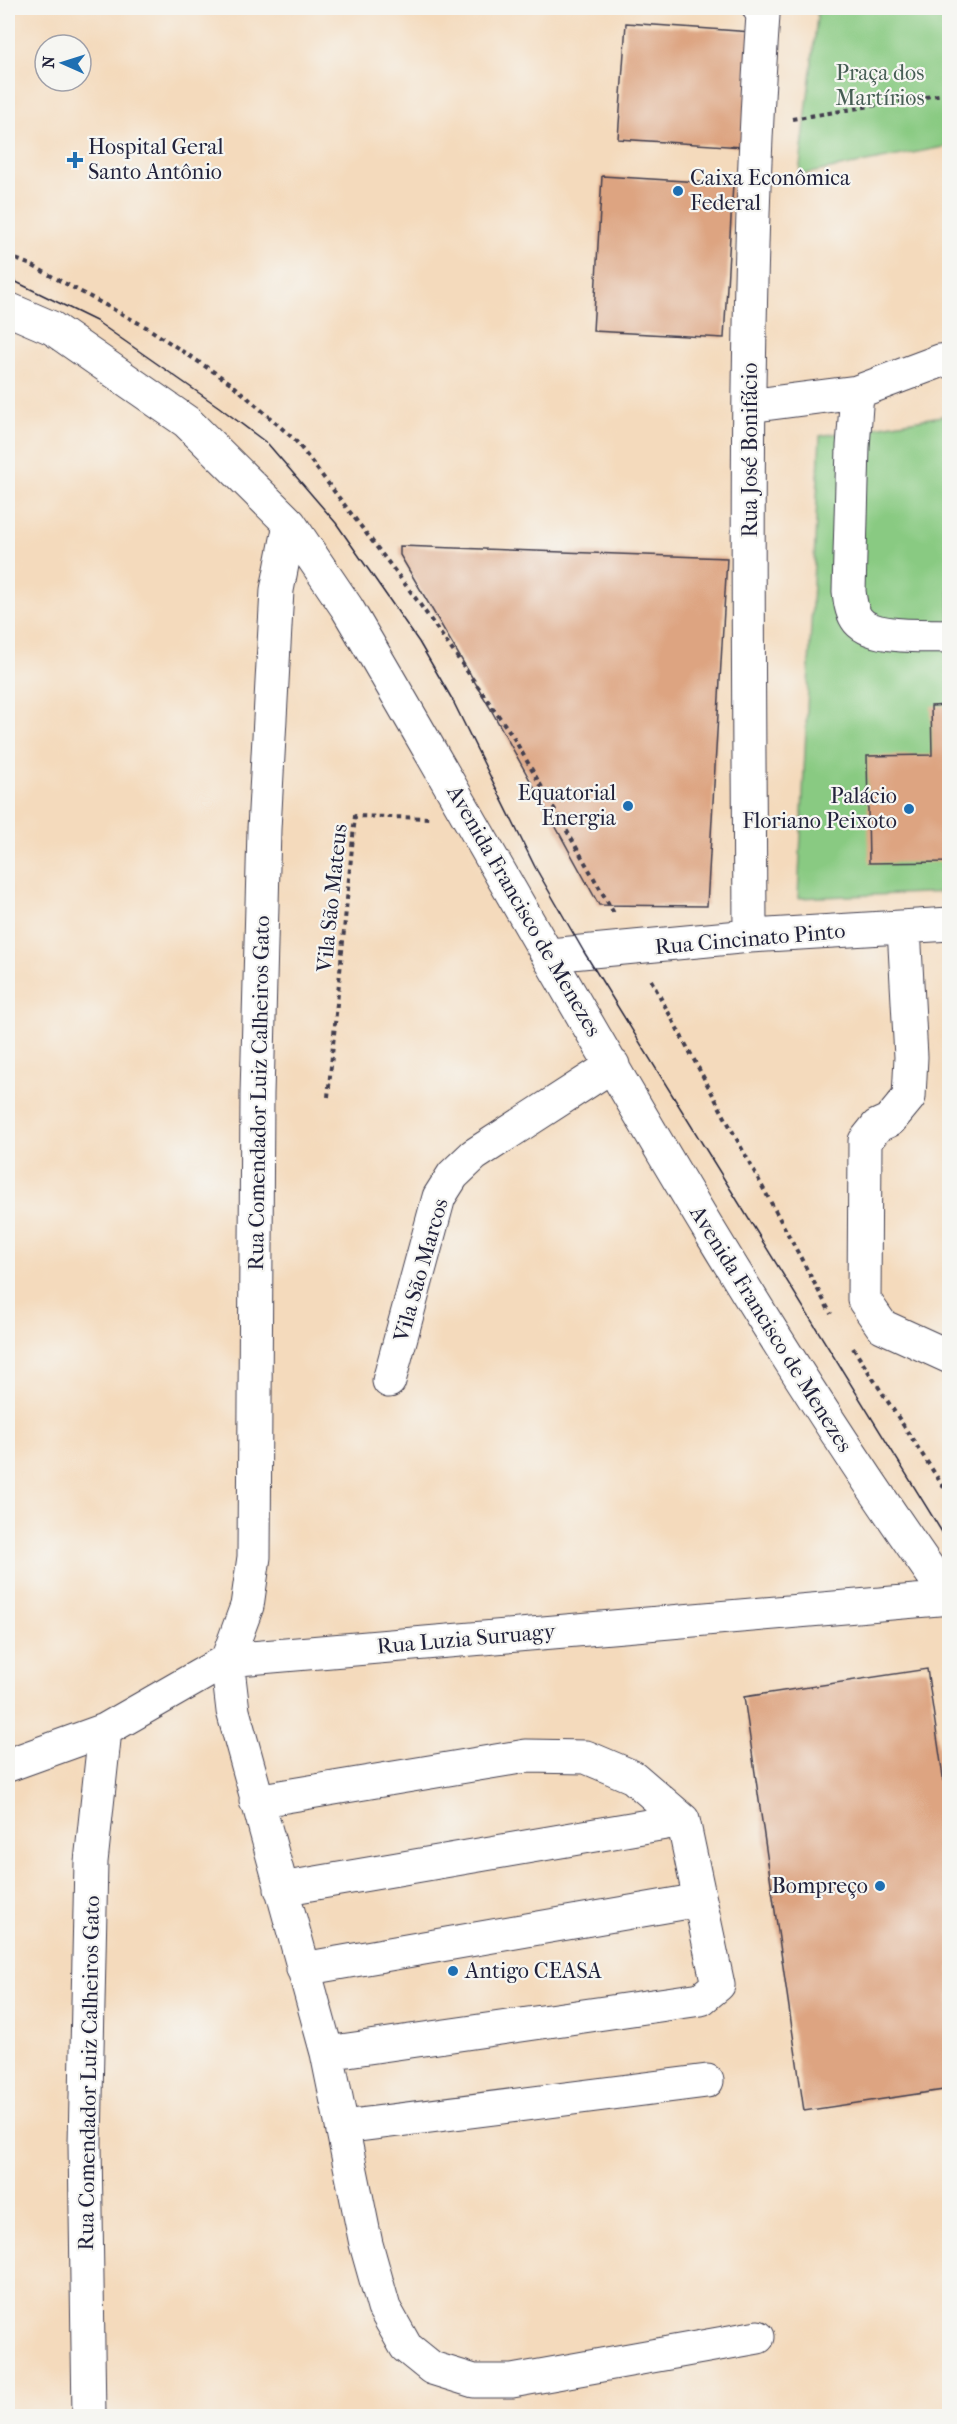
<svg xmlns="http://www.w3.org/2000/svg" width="957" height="2424" font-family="'IM FELL French Canon',serif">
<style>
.green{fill:#89ca82;stroke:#56765e;stroke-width:1.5}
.building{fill:#dda481}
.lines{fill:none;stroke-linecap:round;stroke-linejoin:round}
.minor-casing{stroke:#423e4e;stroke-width:35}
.path{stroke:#423e4e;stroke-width:4;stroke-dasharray:4.5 4.5;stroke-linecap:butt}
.minor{stroke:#fff;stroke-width:33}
.tram{stroke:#22223b;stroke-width:1.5}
.poi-dot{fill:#1f6fb2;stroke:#f6f6f2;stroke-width:2}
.labels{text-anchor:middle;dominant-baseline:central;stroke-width:4.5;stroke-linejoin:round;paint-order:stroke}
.park-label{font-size:22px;fill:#465d54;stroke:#f6f6f2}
.poi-label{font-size:22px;fill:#22223b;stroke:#f6f6f2;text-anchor:start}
.street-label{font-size:22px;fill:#22223b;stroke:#f6f6f2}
</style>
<rect width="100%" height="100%" fill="#f6f6f2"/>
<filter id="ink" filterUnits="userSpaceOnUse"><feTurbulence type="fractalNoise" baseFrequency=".0167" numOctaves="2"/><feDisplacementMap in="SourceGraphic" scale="12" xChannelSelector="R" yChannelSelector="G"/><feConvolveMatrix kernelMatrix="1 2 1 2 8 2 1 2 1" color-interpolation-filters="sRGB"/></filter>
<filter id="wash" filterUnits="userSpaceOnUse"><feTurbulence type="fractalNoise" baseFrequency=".008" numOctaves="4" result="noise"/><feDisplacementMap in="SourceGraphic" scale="24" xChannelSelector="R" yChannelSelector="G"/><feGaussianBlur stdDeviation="1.35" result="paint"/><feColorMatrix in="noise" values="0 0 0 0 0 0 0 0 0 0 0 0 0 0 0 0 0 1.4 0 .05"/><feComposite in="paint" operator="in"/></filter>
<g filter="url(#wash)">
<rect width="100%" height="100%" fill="#f4dabc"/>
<path class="green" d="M818,8H949V146L799,175Z
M949,415V892L798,898L820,436Z"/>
<g id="blocks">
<path class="building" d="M626,23L752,32L743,147L618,139Z
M602,176L733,184L724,338L593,331Z
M400,546L727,558L707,906L599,905L489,706L400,555Z
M950,705V862L869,863L867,756L932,755L931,706Z
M927,1669L950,1824V2089L804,2111L744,1697Z"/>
</g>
</g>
<g filter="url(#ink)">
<use href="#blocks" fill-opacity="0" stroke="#423e4e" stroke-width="1.5"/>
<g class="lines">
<defs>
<path id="minor" d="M8,309L52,328L187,422L290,524L347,608C543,941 725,1284 950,1599
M857,392L853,447L849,591C850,600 851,610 856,618C869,640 926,635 950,636
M749,406L857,392L940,361L950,360
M290,524L277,590L264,829L257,1094L254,1557L247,1606L227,1660L233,1711L327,2053L366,2244L384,2308L406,2347L432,2368L474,2381H512L758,2337
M904,928L911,1057L909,1097L890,1120L877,1126L865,1141L864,1300L882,1326L950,1357
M750,936C749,629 742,321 763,15L759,8
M550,955L750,936L950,924
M389,1381L439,1197L453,1175L474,1155L613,1065
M8,1765L105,1730L227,1660L950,1598
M256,1801L526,1756L586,1757L633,1777L683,1820L718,1985L701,1999L327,2053
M281,1889L683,1820
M303,1969L700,1900
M343,2127L707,2081
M89,2416L85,2144L91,1862L105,1730"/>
</defs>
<use href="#minor" class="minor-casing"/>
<path class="path" d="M792,119L950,93
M8,256L31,265L146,327L232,384L295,440L414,596L512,735L615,915
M651,980L831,1314
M328,1097L355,816L429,818
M853,1348L950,1497"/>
<use href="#minor" class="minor"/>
<path class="tram" d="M8,278L96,321L219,407L268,444L336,523L419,642L452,699L535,867L584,952L950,1545"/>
</g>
</g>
<g class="poi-dot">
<path d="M72 151h6v6h6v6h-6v6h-6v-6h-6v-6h6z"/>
<circle cx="678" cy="191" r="6"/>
<circle cx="628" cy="806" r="6"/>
<circle cx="909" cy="809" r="6"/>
<circle cx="880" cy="1886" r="6"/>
<circle cx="453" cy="1971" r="6"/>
</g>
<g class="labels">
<g class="park-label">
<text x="880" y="73">Praça dos<tspan x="880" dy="25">Martírios</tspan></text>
</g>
<g class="poi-label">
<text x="88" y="147">Hospital Geral<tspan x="88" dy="25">Santo Antônio</tspan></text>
<text x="690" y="178">Caixa Econômica<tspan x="690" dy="25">Federal</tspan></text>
<text x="616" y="793" text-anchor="end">Equatorial<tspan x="616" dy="25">Energia</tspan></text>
<text x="897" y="796" text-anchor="end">Palácio<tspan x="897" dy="25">Floriano Peixoto</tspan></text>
<text x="868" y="1886" text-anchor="end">Bompreço</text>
<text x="465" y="1971">Antigo CEASA</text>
</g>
<g class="street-label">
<text transform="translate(750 450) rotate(-90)">Rua José Bonifácio</text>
<text transform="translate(332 898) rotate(-84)">Vila São Mateus</text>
<text transform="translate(524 911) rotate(60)">Avenida Francisco de Menezes</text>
<text transform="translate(750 939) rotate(-5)">Rua Cincinato Pinto</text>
<text transform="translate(259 1093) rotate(-89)">Rua Comendador Luiz Calheiros Gato</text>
<text transform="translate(421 1270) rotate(-74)">Vila São Marcos</text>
<text transform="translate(771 1329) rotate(58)">Avenida Francisco de Menezes</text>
<text transform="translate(466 1639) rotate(-5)">Rua Luzia Suruagy</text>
<text transform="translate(89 2073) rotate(-89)">Rua Comendador Luiz Calheiros Gato</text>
</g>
</g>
<rect width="957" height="2424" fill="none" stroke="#f6f6f2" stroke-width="30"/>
<g transform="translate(63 63) rotate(273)"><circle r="28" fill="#f6f6f2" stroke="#a1a1a9" stroke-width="1.5"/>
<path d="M0-4.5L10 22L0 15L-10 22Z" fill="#1f6fb2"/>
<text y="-9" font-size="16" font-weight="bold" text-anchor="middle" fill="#22223b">N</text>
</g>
</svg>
